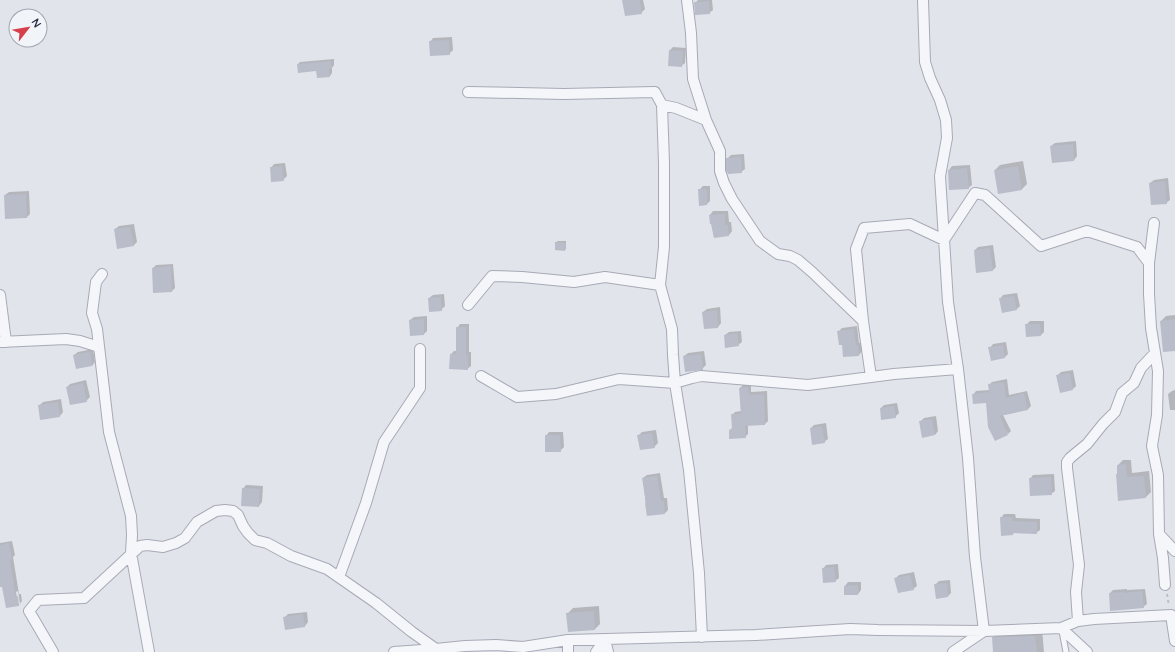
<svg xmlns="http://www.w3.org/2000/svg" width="1175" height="652" font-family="Quicksand,sans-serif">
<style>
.shadow{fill:#0003;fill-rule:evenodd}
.building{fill:#b8bdc9}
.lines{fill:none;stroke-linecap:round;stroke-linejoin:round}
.service-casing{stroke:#a7aab6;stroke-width:7}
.minor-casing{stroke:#a7aab6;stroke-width:12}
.path{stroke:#bcbfc6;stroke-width:2;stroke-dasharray:3 3;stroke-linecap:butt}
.service{stroke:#f5f6f9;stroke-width:5}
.minor{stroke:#f5f6f9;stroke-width:10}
</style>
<rect width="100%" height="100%" fill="#e2e4eb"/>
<path class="shadow" d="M623,0H643L645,9L641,13Z
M698,0H712L713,10L709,13L695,3Z
M452,37L453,50L449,54L430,42L433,38Z
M673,47L686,48L685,63L681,66L670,50Z
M334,59V65L332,68V73L330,76L317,69L298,64L300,62Z
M1076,141L1077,156L1074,160L1051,146L1055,143Z
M744,154L745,169L741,172L728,158L731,155Z
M1023,161L1027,184L1021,190L995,170L1000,165Z
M285,163L287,176L283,180L271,168L274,164Z
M970,165L972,185L968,188L949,170L952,166Z
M1168,178L1170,200L1166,203L1150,183L1154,180Z
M703,186H710V201L707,204L700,189Z
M29,191L30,214L27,217L5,195L9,192Z
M713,211H728L729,222H731L732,231L729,235L714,237L712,223H710V215Z
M134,224L137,242L133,246L115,229L119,226Z
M558,241H566V249L564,250L556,249V242Z
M993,245L996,267L993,270L975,250L978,247Z
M173,264L175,288L172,291L154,292L153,268L156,265Z
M1017,293L1020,306L1017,309L1000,299L1003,295Z
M444,294L445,306L441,310L429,298L433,295Z
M720,307L721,323L718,327L705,328L703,312L707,309Z
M1175,315V350L1161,321L1166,316Z
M427,316V331L424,334L410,320L414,317Z
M1030,321H1044V332L1041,335L1026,325Z
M460,324H469V352H471V366L467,369L451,354L454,351H457V328Z
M857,326L859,343L861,342L862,351L859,355L842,343L839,331L842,328Z
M741,331L742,342L738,345L725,335L729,332Z
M1006,342L1008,354L1005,357L990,348L993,344Z
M93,349L95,362L92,366L74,355L78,352Z
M704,351L706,365L702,369L684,356L688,353Z
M1073,370L1076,386L1073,389L1057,376L1061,372Z
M1007,379L1009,395L1027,391L1031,406L1028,409L1003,415L1011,431L1008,434L987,402L973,395L976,391L990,390L989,385L992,382Z
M86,380L90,397L86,401L67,387L70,384Z
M751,384V392L767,391L768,421L765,424L748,425V434L745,437L730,430L733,427L732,415L735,412L741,411L740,388L743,385Z
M1175,390V410H1170L1168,394L1172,391Z
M61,399L63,412L60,416L39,406L43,402Z
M897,403L899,413L895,417L881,408L884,405Z
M936,416L938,431L935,435L920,422L924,418Z
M826,423L828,439L824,442L811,428L814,425Z
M656,430L658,443L654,447L639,435L642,432Z
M549,432H563L564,447L560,451L546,436Z
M1123,460H1131L1132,473L1149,471L1151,492L1146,497L1119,499L1118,465Z
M660,473L664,498H667L668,510L665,513L647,515L643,478L647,475Z
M1054,474L1055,491L1051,494L1030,479L1033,475Z
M246,485L263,486L262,502L259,506L243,489Z
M1004,514H1015L1016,518L1040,519V530L1036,533L1015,532L1013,534L1002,535L1001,518Z
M12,541L15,555L13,557L19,594H21L22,601L19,605L3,586H0V543ZM18,591L20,604H18L16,592Z
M838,564L839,578L835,581L823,569L826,565Z
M914,572L917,586L913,589L895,579L899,575Z
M950,580L951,593L948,596L937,598L935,585L939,581Z
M848,582H861V590L858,594L845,586Z
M1127,589V590L1145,589L1147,604L1143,607L1110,593L1113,590Z
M599,606L600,624L595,629L568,613L573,608Z
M307,612L308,622L305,626L284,618L288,614Z
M1042,629L1044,652H994L993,638L1000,630Z"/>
<path class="building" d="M622,0H640L642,14L625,16Z
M709,1L710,14L695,15L694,2Z
M449,40L450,55L430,56L429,41Z
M669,50L683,51L682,67L668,66Z
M331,61L332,69H329L330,77L317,78L316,71L298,73L297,64Z
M1073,144L1074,161L1052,163L1050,146Z
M741,157L742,173L728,174L726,170V158Z
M282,166L284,181L271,182L270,167Z
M1018,166L1022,190L998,194L994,170Z
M967,168L969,189L949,190L948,170Z
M1165,181L1167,204L1151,205L1149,183Z
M698,189H707V205L699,206Z
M26,194L27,218L5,219L4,195Z
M725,214V225H728L729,236L714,238L711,224H710L709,215Z
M130,227L134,246L117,249L114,229Z
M555,242L566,243L565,251L555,250Z
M990,248L993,271L976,273L974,250Z
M171,266L172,292L153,293L152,268Z
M1014,296L1017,310L1002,313L999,298Z
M441,297L442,311L429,312L428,298Z
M717,310L718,328L704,329L702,312Z
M424,319V335L410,336L409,320Z
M1175,319V351L1163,352L1160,321Z
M1025,324H1040L1041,336L1026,337Z
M456,327H466V355H468V370L449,369L450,354H456Z
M854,329L856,346L858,345L859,356L843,357L842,345H839L837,331Z
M737,333L739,346L725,348L724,335Z
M1003,345L1005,358L991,361L988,347Z
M90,352L92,366L76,369L73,355Z
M701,354L703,370L685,372L683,356Z
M1070,373L1073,390L1060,393L1056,375Z
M1004,382L1006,398L1024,393L1028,410L1000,416L1008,435L995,441L988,427L986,403L973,404L972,394L989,392L988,384Z
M83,383L87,402L70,405L66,387Z
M748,387L749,395L764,394L765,425L745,426L746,438L729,439V430L732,429L731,414H741L739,388Z
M58,402L60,417L40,420L38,405Z
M894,406L896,418L881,420L880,408Z
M932,419L935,435L922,438L919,421Z
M822,426L825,443L812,445L810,428Z
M652,433L655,448L640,450L637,435Z
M545,435H560L561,452H545Z
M1126,464L1127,477L1144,476L1146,498L1118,501L1116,474H1117V465Z
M657,476L661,501H664L665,514L647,516L645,503H646L642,478Z
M1051,477L1052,495L1030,496L1029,478Z
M242,488L260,489L259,507L241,506Z
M1000,517H1012V521L1037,522V534L1013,533V535L1001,536Z
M9,543L12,559L10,560L16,597L18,596L19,606L6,608L2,587H0V545Z
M834,567L836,582L823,583L822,568Z
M910,575L914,590L898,593L894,578Z
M947,583L948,597L936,599L934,584Z
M858,585V595H844V586Z
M1142,591L1144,608L1110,611L1109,593L1124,592V593Z
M594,611L595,630L568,632L566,613Z
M303,614L305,627L285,630L283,617Z
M1035,636L1037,652H993L992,637Z"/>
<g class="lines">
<defs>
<path id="service" d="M1062,631L1066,652"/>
<path id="minor" d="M687,0L691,33L693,79L706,120
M468,92L564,94L655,92L662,105L676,108L706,120L720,151V171L724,183L732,199L760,241L778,254L790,256L798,260L812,272L863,321L871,377L894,374L958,369
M662,105L664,163V247L660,285L672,329L673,355L675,383L689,470L699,573L702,637
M1154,223L1149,263V294L1151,328L1158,371L1157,415L1152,446L1158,475L1159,534L1175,551
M102,274L96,282L92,313L97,329L109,432L131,516L132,535L131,553L149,652
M0,295L6,342
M468,305L492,276L522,277L574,282L605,277L660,285
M863,321L856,249L864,228L910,224L944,240L975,193L985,195L1041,246L1087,231L1137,247L1149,263
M0,342L66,339L80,341L99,347
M481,376L517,397L556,394L619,379L675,383L692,378L701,376L808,385L871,377
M1159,534L1163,558L1165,585
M339,577L366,503L384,442L420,388V349
M1078,621L1076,592L1079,565L1067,468V462L1070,458L1087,444L1103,424L1115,412L1122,393L1134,383L1141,368L1155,353
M1061,628L1087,652
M568,640V652
M53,652L29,611L38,600L84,598L140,546L147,545L163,547L176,543L185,538L197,522L216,511L225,510L233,511L238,515L243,526L248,533L255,540L267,543L291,556L327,569L376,603L412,632L436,649L465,646L496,645L523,647L568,640L756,635L850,629L878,630L984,631L975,557L968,458L958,369L948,302L940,176L947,138L946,120L940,100L930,78L925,62L923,0
M394,652L436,649
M596,652L605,640L608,652
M953,652L984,631L1061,628L1078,621L1094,619L1171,615L1175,641"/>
</defs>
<use href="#service" class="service-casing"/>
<use href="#minor" class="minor-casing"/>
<path class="path" d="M1167,594L1169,606"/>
<use href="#service" class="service"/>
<use href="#minor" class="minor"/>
</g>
<g transform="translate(28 28) rotate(59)"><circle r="19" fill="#f1f4f8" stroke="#a1a6b0"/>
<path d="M0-3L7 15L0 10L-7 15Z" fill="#d6404a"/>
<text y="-6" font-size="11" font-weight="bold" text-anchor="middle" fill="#293044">N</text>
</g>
</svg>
